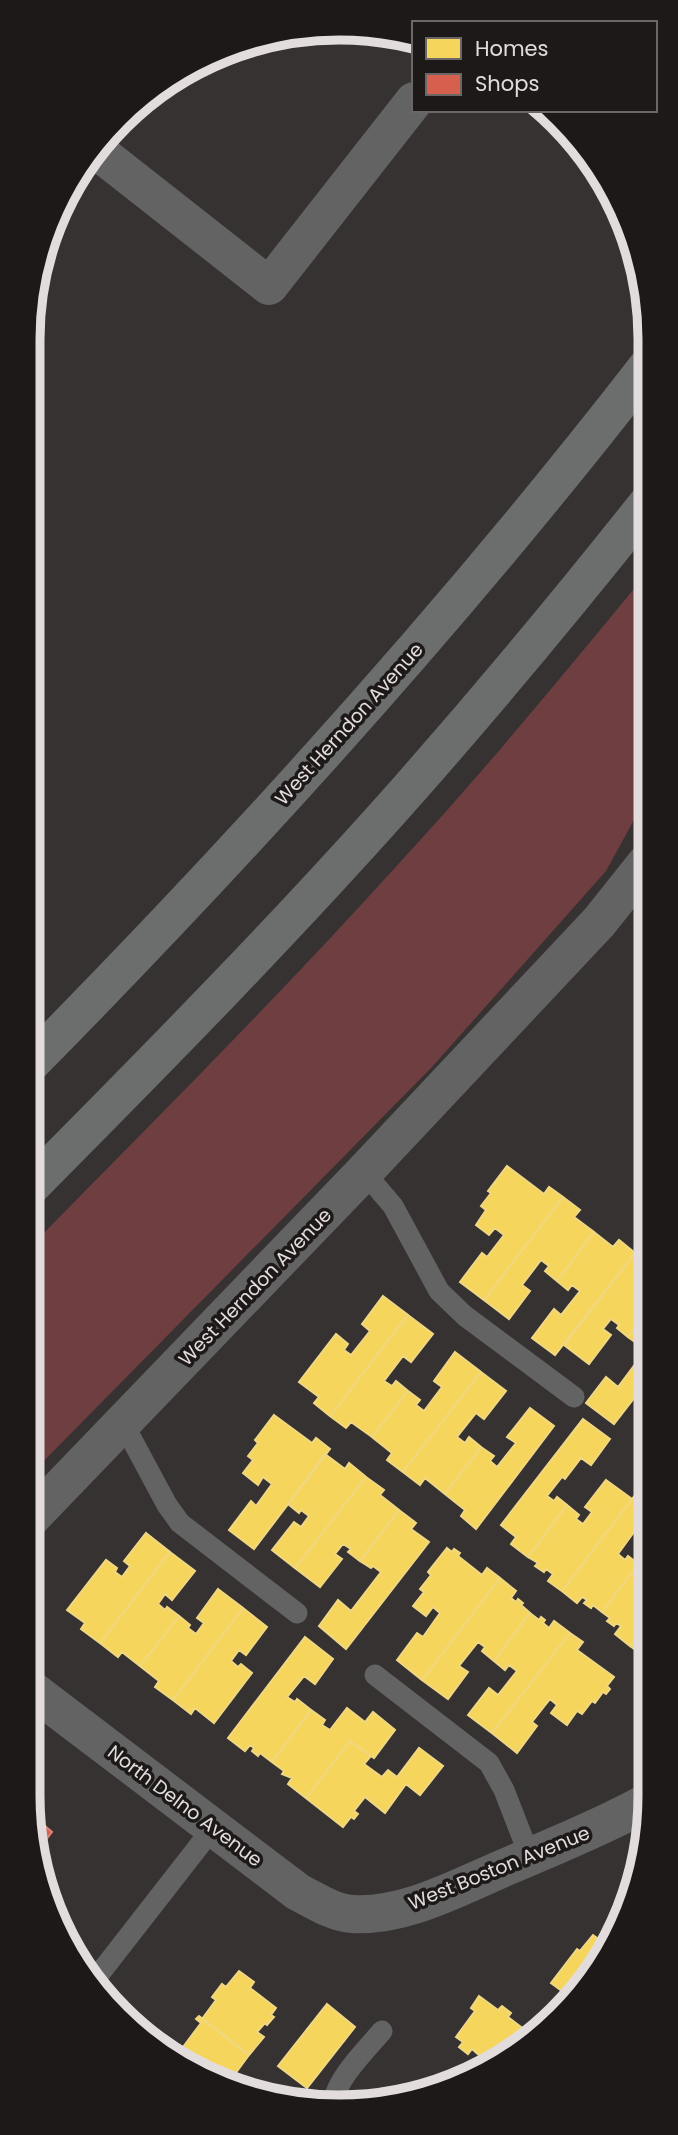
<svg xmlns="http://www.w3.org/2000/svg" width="678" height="2135" font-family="Poppins,sans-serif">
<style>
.green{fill:#6e3e41}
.homes{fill:#f6d55c;stroke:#f0d782;stroke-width:2}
.shops{fill:#d6604d;stroke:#da8578;stroke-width:2}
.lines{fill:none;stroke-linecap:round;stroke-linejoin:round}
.service{stroke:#636363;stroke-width:21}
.minor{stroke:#636363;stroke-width:38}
.primary{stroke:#6c6e6e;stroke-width:38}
.labels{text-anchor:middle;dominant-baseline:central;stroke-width:7;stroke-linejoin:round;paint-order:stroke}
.street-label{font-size:19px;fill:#e2dcdc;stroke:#1d1919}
.rim{fill:none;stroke:#e2dcdc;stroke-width:9}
</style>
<rect width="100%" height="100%" fill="#363232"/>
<path class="green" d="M647,573L646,798L606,871L432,1067L29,1476L30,1247C156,1119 282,993 402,860C487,768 567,670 647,573Z"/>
<path class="homes" d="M507,1166L544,1194L549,1187L563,1197L484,1300L460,1282L482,1253L487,1257L504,1235L495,1228L489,1235L476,1225L486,1210L481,1206L491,1193L488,1191Z
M563,1197L580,1210L574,1217L594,1232L557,1281L545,1271L549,1266L541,1260L522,1285L530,1291L509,1319L484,1300Z
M594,1232L613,1247L619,1240L635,1253L555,1355L532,1338L554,1309L561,1315L580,1291L572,1285L568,1290L557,1281Z
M635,1253L645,1261V1315L628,1337L617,1328L619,1325L611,1319L603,1329L611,1335L589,1364L564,1345Z
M383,1296L408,1315L330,1416L314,1403L319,1397L299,1382L336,1334L348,1344L344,1350L351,1355L370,1331L362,1324Z
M408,1315L433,1334L411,1362L403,1356L384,1381L392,1386L396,1381L408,1391L372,1437L351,1422L346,1428L330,1416Z
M645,1315V1344L642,1342L639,1345L628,1337Z
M645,1351V1384L614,1424L586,1403L606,1377L618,1387Z
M455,1352L481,1372L403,1472L387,1460L392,1453L372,1437L408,1391L420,1400L416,1405L424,1411L442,1387L434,1381Z
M481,1372L506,1391L484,1419L476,1413L457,1437L465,1443L469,1437L481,1447L445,1494L425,1478L420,1485L403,1472Z
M530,1408L554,1426L476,1529L461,1516L465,1510L445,1494L481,1447L494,1456L490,1461L497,1467L516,1443L507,1437Z
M274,1415L312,1443L316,1438L330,1449L254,1549L229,1530L251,1501L256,1506L272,1484L263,1477L258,1485L243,1473L253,1460L248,1456L258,1443L255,1440Z
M583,1419L610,1439L591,1465L581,1458L565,1479L562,1477L547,1496L554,1501L557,1497L567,1505L528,1557L511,1544L516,1537L501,1525Z
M325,1454L345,1469L349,1463L366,1477L295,1568L272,1550L294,1522L301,1527L309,1516L301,1510L299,1513L288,1504Z
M366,1477L384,1490L380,1495L399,1510L360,1561L348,1552L351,1549L343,1544L335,1554L342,1559L320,1587L295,1568Z
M606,1480L632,1499L562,1591L548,1581L553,1574L546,1569L544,1572L535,1566L538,1563L528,1557L567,1505L579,1515L576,1519L583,1524L592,1512L585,1507Z
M639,1490L645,1495V1533L641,1538L634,1532L618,1554L625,1560L628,1556L638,1564L602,1612L593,1605L591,1608L584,1603L587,1600L582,1597L577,1603L562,1591Z
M399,1510L416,1523L411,1529L429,1542L346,1649L319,1626L338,1600L351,1611L381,1572L373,1566L371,1568L360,1561Z
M146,1533L170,1552L100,1643L81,1629L85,1623L67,1610L106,1560L117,1568L115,1572L122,1577L130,1566L124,1561Z
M447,1548L452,1552L454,1549L460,1553L458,1556L482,1575L487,1568L500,1578L422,1680L397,1660L417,1633L423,1637L440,1613L433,1607L426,1616L413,1606L424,1592L420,1589L431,1575L428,1572Z
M170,1552L195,1571L172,1600L165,1594L158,1604L165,1610L167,1607L179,1616L140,1666L122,1652L118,1657L100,1643Z
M638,1564L645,1569L644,1628L630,1646L615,1634L621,1626L616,1623L614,1626L607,1621L610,1618L602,1612Z
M500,1578L516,1591L511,1598L516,1602L518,1599L523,1603L521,1605L530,1613L494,1661L482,1651L485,1647L478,1642L459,1666L468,1672L448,1699L422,1680Z
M218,1589L243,1608L173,1700L155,1687L159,1681L140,1666L179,1616L190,1625L188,1628L196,1634L204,1623L197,1618Z
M243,1608L267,1627L246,1655L239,1650L231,1661L238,1667L241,1664L252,1673L214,1723L195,1708L191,1714L173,1700Z
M530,1613L539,1620L541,1617L545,1620L543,1623L549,1628L554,1621L570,1633L492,1733L468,1715L489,1688L498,1695L517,1671L509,1665L505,1670L494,1661Z
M644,1628V1656L630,1646Z
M570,1633L583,1642L577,1650L614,1677L607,1686L610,1689L606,1694L603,1692L595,1703L592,1701L582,1714L577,1711L567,1725L551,1713L557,1705L550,1699L532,1722L537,1726L517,1753L492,1733Z
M305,1637L333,1659L315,1684L304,1676L287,1697L295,1702L297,1699L311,1710L272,1762L260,1753L258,1756L252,1751L254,1748L250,1745L245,1751L228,1738Z
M347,1708L365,1722L373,1712L395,1730L374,1758L350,1741L306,1798L288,1784L292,1778L282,1774L284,1771L272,1762L311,1710L325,1720L322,1725L330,1730Z
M350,1741L371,1756L364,1764L382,1777L388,1770L397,1777L419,1748L443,1766L420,1795L406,1784L385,1813L365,1797L354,1811L358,1814L354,1819L351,1817L343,1827L306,1798Z
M609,1927L613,1931L597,1969L570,1997L551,1983L577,1949L580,1951L593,1935L600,1940Z
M239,1971L254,1982L250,1988L276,2008L271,2015L274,2017L267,2025L265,2023L257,2032L264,2037L249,2055L202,2019L216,2000L212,1997L222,1984L226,1987Z
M479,1996L498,2010L502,2006L511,2013L508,2017L525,2030L528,2026L531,2028L511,2055L475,2071L471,2068L480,2056L472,2049L468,2054L459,2047L463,2042L456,2037L475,2011L471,2008Z
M327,2004L355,2027L307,2088L278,2066Z
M199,2016L249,2055L232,2078L224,2072L219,2080L201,2075L171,2051L174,2047L180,2051L201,2023L196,2019Z
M531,2028L535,2031L511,2055Z"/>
<path class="shops" d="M32,1815L52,1832L39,1849Z"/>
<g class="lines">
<path class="service" d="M364,1172L393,1206L439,1291L465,1316L574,1397
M123,1423L167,1505L180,1523L297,1613
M375,1675L489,1763L504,1790L530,1857
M93,1982L213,1828
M334,2102C335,2080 368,2048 382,2031"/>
<path class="minor" d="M96,150L269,286L414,101
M29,1520L364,1172L599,922L646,863
M28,1687L298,1892C314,1900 333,1913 352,1914C408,1917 462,1885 513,1864C557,1845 602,1827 644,1804"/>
<path class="primary" d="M31,1063C249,842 457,612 647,367
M30,1187C159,1057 288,926 410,788C491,696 570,601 647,504"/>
</g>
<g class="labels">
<g class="street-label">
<text transform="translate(349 724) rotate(-48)">West Herndon Avenue</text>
<text transform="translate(255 1287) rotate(-46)">West Herndon Avenue</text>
<text transform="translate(185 1806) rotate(37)">North Delno Avenue</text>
<text transform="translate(499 1868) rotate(-22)">West Boston Avenue</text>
</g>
</g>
<path d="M0 0H678V2135H0ZM339 40H339A299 299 0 0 1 638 339V1796A299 299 0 0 1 339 2095H339A299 299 0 0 1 40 1796V339A299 299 0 0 1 339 40Z" fill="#1d1919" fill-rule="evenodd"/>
<path class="rim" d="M339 40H339A299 299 0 0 1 638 339V1796A299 299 0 0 1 339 2095H339A299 299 0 0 1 40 1796V339A299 299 0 0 1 339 40Z"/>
<rect x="412" y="21" width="245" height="91" fill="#1d1919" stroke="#6c6767" stroke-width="2"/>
<rect x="426" y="38" width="35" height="21" fill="#f6d55c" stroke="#6c6767" stroke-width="2"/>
<text x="475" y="56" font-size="21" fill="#e2dcdc">Homes</text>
<rect x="426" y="74" width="35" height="21" fill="#d6604d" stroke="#6c6767" stroke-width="2"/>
<text x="475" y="91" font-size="21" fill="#e2dcdc">Shops</text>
</svg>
